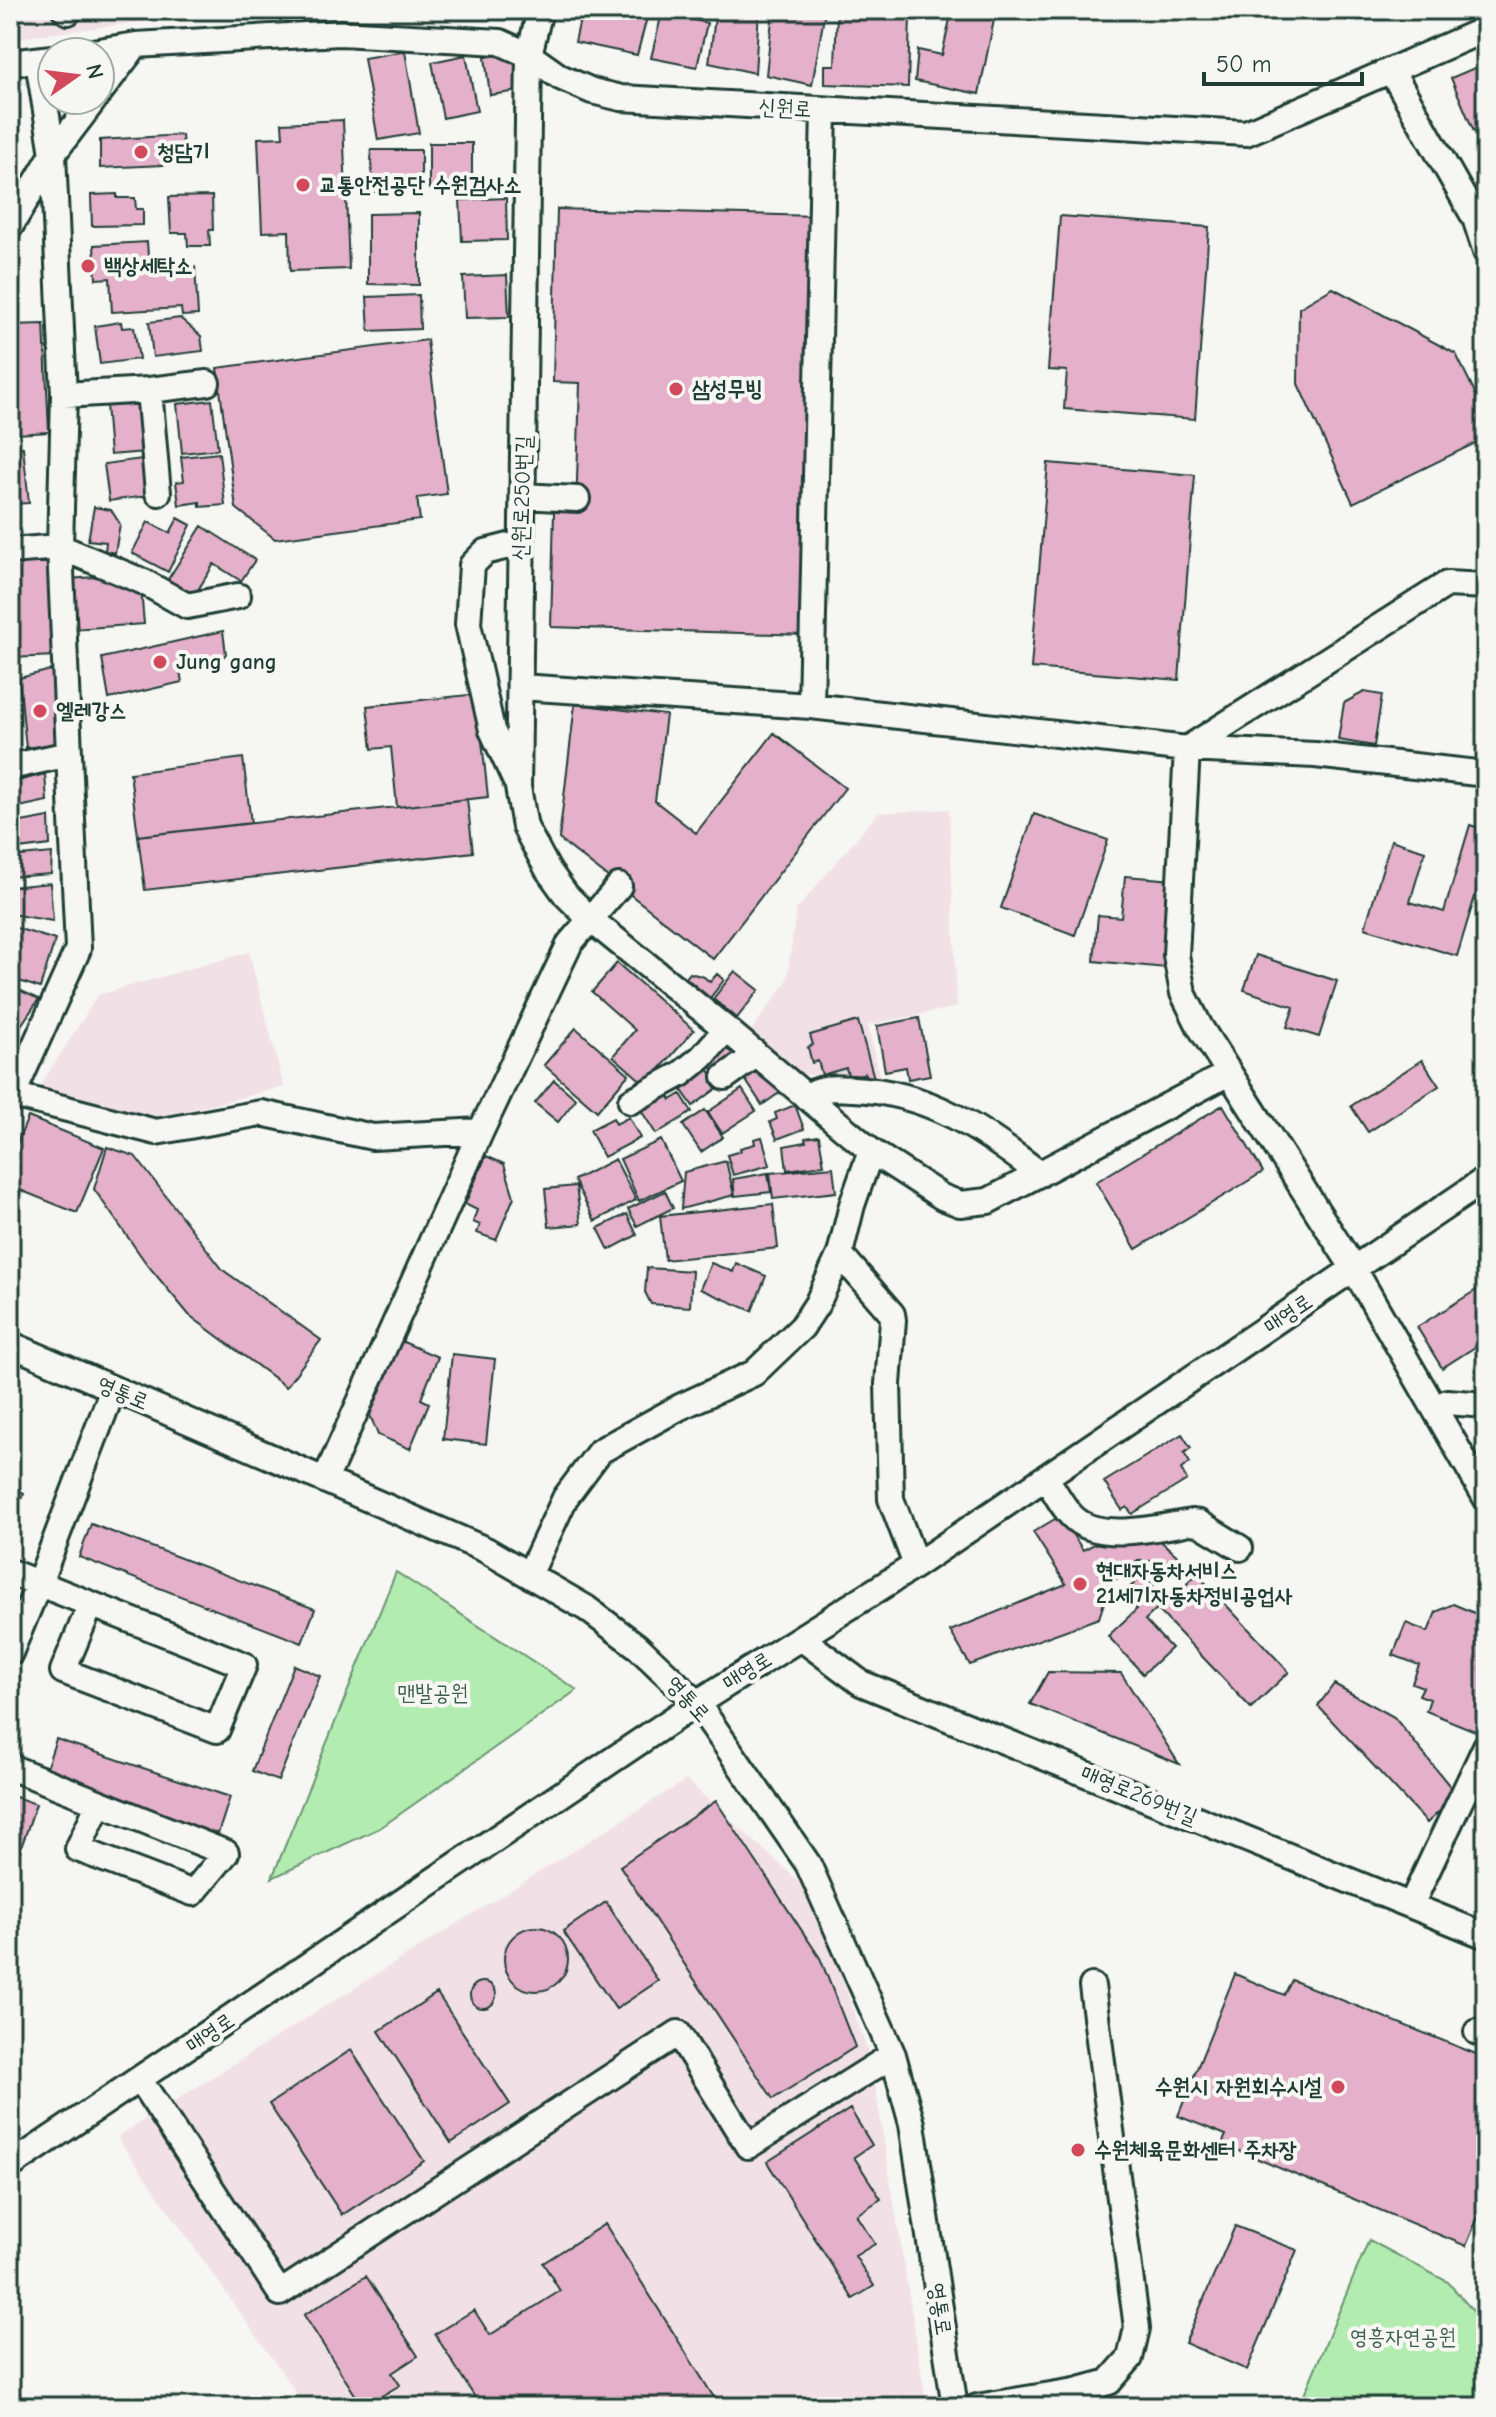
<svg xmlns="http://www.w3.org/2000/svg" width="1496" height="2417" font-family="'Comic Neue','Poor Story',sans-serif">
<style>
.built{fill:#f1e1e6}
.green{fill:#b3ecb0;stroke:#699472;stroke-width:2}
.building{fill:#e5b0ca;stroke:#1f3d34;stroke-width:2}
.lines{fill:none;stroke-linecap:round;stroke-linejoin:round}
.minor-casing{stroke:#1f3d34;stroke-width:30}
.minor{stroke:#f6f6f2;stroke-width:24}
.poi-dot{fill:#d1495b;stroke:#f6f6f2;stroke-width:3}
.labels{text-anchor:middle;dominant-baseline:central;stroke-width:8;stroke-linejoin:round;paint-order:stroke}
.street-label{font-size:22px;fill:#1f3d34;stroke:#f6f6f2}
.poi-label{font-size:22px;font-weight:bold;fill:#1f3d34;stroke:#f6f6f2;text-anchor:start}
.park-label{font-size:22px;fill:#3d604d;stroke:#f6f6f2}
</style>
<rect width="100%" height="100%" fill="#f6f6f2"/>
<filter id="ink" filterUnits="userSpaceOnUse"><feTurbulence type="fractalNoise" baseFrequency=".0125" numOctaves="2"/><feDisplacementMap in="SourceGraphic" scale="16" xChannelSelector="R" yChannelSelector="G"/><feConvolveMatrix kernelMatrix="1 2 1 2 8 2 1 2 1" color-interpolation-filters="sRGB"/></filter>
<g filter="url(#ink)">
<path class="built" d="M10,10H232L10,39Z
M949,809L957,1007L868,1025L880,1078L865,1082L802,1074L751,1031L787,981L796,910L878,813Z
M249,952L284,1087L141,1122L39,1088L98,995Z
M686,1780L813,1894L871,2061L927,2407H306L117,2137Z"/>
<path class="green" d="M396,1572L577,1690L380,1828L272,1878Z
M1369,2240L1448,2282L1486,2326V2407H1299Z"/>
<path class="building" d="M582,10H649L637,55L575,42Z
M716,10H759L755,73L709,63Z
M773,10L825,11L812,85L766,75Z
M952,10H996L979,94L915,81L918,50L942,55Z
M837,12L910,15L908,87L825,84V65H835Z
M662,13L707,23L697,67L651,58Z
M405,51L419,133L378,140L364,58Z
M514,53L519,91L490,95L485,57Z
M466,55L477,111L443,118L432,62Z
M1486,63V126L1474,132L1451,78Z
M343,120L349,269L290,271L289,231L262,232L258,138L283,137L282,123Z
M182,135L184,164L100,168V140Z
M429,143H472V189H429Z
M371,150H421V192H372Z
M117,194V198H135L136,209H143V225L92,226L91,195Z
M212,196L213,230H209L210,246H188L187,233H171L169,197Z
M506,198L507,240L462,241L460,200Z
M557,209L816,216L805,635L551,627L554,512H576L580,383L553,382Z
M419,213V285L368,284V214Z
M1060,216L1209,227L1195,419L1064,409L1067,371L1048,370Z
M147,242L149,269L195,267L198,315L182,316L181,308L112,312L110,278L96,279L94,245Z
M507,275L509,317L465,318L463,277Z
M1333,288L1456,354L1486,415V438L1353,503L1298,384L1299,308Z
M419,295L420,329L369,331L367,297Z
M180,318L201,336L203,351L153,357L149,322Z
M121,322L122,328L134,327L139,359L100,364L95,326Z
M44,324L49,432L16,434L10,417V325Z
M427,340L447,494L417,498L420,520L275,539L236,508L217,368Z
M212,400L218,449L182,453L177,404Z
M141,401L145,452L110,455L106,404Z
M23,447L29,503L10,504V448Z
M219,453L225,505L200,507V502L179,505L176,482L184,481L181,457Z
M149,458L154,495L109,501L104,464Z
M1048,463L1195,475L1179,680L1031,668Z
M94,507L111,510L120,524L115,553L105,551L106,542L88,540Z
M178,518L191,525L168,572L132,553L148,522L170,533Z
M202,526L255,560L241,581L214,564L193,598L167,581Z
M54,557L56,656L10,658V558Z
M108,576L141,589L144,624L73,629L69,579Z
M223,631L226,654L214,666L180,671L182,682L109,699L102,658Z
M55,669L60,743L26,748L19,678Z
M1364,692L1382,695L1374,746L1338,740L1344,703Z
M477,694L488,797L397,807L391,747L372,749L367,706Z
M575,704L666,715L655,801L696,833L774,733L845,788L713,959L559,839Z
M243,758L251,823L138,836L130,773Z
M45,774L47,801L10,809V783Z
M467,799L473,852L145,890L138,836Z
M1034,814L1108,840L1075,935L1001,908Z
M49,817L50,845L10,850V824Z
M1470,825L1486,830V860L1457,956L1365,928L1391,840L1425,851L1410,902L1444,912Z
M52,853L51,874L10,877V857Z
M1125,876L1174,880L1166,968L1094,961L1098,915L1121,917Z
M50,883L53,921L10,914V887Z
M10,926L55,940L40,988L10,978Z
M1256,955L1337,981L1319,1037L1287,1027L1294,1007L1244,990Z
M617,963L694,1030L646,1085L613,1056L635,1030L592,992Z
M735,971L759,990L737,1018L713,999Z
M690,973L704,977L710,982L717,974L724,980L710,998L686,978Z
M10,986L39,999L11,1040L10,1039Z
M919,1018L930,1075L908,1079L906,1067L885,1071L877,1026Z
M858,1021L874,1078L867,1080L865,1073L849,1078L846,1068L822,1075L818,1061L812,1063L808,1047L813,1045L810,1035Z
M576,1028L629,1074L597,1111L544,1065Z
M731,1041L744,1058L719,1077L709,1064L725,1052L721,1048Z
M761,1060L782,1091L762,1105L741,1073Z
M1422,1060L1439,1086L1368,1132L1351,1106Z
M708,1069L720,1086L693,1106L681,1089Z
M554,1080L576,1099L558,1122L535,1103Z
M742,1089L756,1111L722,1133L708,1112Z
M666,1091L671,1100L681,1094L692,1112L656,1134L639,1107Z
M795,1105L804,1129L777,1139L770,1122L777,1119L775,1113Z
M1223,1105L1263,1172L1136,1249L1096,1182Z
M705,1110L723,1137L701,1152L683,1125Z
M28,1117L104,1148L77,1213L10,1186V1160Z
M629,1117L640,1138L604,1157L590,1130L613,1118L616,1124Z
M819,1136L824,1165L787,1170L784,1146L806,1142L805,1138Z
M762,1137L770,1165L733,1175L727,1155L741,1151L740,1148L755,1144L754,1139Z
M661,1140L681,1181L639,1201L620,1159Z
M107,1147L135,1156L223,1270L321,1340L286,1387L189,1315L146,1263L94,1189Z
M486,1156L504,1164L514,1197L496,1240L477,1233L480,1225L473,1222L477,1210L465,1204Z
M615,1159L636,1200L595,1221L574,1180Z
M726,1161L734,1195L681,1209L684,1172Z
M833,1167L836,1192L773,1199L770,1173Z
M768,1173L771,1192L735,1196L733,1179Z
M576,1186L581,1224L549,1227L545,1189Z
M665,1191L673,1208L637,1226L628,1209Z
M773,1204L778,1248L665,1260L660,1216Z
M627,1214L637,1235L609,1250L598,1228Z
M711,1263L733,1272L736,1263L766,1276L752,1311L700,1289Z
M647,1268L692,1271L690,1307L651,1304L645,1292Z
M1486,1284V1320L1484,1321L1486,1340L1442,1368L1417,1327Z
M401,1341L438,1357L421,1399L429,1403L410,1449L378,1435L370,1415Z
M452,1354L495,1359L486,1444L443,1439Z
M1182,1434L1191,1448L1184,1453L1190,1463L1181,1469L1187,1480L1132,1514L1127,1507L1122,1510L1104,1482Z
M10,1486L24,1493L10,1521Z
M1060,1516L1083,1550L1118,1532L1155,1536L1183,1561H1138L1110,1584L1099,1618L970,1665L950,1631L1066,1584L1033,1532Z
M91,1524L315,1609L302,1643L79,1557Z
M1197,1574L1289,1672L1251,1708L1159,1611Z
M1143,1575L1166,1600L1145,1620L1171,1648L1143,1674L1108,1636L1137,1609L1123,1594Z
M1453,1604L1486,1618L1485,1735L1426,1711L1430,1699L1419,1695L1423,1687L1412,1683L1419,1665L1393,1655L1406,1623L1428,1632L1436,1612Z
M294,1665L320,1676L278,1781L252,1771Z
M1048,1672L1121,1673L1179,1764L1030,1704Z
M1334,1684L1394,1717L1457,1795L1427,1823L1318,1706Z
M56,1739L230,1797L218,1834L44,1775Z
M10,1795L36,1804L10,1880Z
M716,1801L820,1958L855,2047L773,2099L620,1866Z
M606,1902L658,1981L616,2009L563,1931Z
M504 1959a32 32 0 1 1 64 0a32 32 0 1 1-64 0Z
M1235,1974L1284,1995L1292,1980L1486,2058V2198L1466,2246L1222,2144L1226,2135L1178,2116Z
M470 1995a13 13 0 1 1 26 0a13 13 0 1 1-26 0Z
M437,1993L510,2104L451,2143L379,2031Z
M351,2050L424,2161L342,2215L269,2104Z
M850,2109L872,2145L854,2157L881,2199L856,2215L875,2244L855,2256L874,2286L853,2299L767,2162Z
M605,2224L720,2407H481L435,2334L474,2310L490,2335L560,2291L543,2263Z
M1235,2226L1297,2250L1247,2370L1185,2343Z
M366,2276L418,2356L392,2373L400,2385L363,2407L304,2315Z"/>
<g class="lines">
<defs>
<path id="minor" d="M65,10L68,12
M540,10L529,55L518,787L525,827L548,870L566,895L590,919L726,1029L871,1151L942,1197L960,1204L988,1201L1229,1073
M92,52L136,45
M38,61L53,154L64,395L60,547L69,754
M10,63L52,58
M1391,70L1475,218L1486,252
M100,92L136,45L340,33L500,42L529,55L560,77L592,91L621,98L1246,133L1486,29
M10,227L53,154L94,100
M149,390L158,493
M64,395L149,390L207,383
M523,496L577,499
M10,551L60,547L144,582L187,606L238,596
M1486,586L1447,584L1187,749L1176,955L1183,993L1200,1027L1354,1269L1486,1498
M520,687L811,706L1187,749L1315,755L1486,774
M811,706L824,110
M10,767L69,754L78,949L10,1101
M515,780L492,730L468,624L472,565L485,552L520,543
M725,1077L750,1059L754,1052
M13,1095L156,1132L261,1113L373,1137L481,1131
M806,1097C821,1086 835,1088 853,1089C929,1092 982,1129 1040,1174
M631,1101L681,1074L702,1057L726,1029
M840,1254L892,1314L893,1320L888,1384L891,1499L916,1565
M10,1344L486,1550L586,1608L637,1646L697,1703L808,1864L893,2055L912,2124L955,2407
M1435,1409L1447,1402L1486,1405
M1046,1478C1055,1491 1063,1509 1075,1519C1101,1542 1161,1527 1191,1522L1199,1523L1240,1548
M325,1480L481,1131L570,943L619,886
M10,1572L244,1665L217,1730L63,1671L91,1604
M530,1573L565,1498L600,1451L680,1407L754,1373L802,1327L817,1304L840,1254L852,1205L871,1151
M801,1638L861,1683L1486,1936
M10,1653L39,1583L113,1389
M10,1767L226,1853L193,1893L78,1849L99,1803
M1411,1905L1486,1746
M1477,2032L1486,2035
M140,2080L280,2293L678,2033L748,2146L893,2055
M10,2166L697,1703L916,1565L1486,1179
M977,2407L1075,2391L1109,2382L1130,2358L1137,2328L1092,1986"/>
</defs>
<use href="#minor" class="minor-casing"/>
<use href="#minor" class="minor"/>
</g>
</g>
<g class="poi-dot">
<circle cx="141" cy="152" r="8"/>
<circle cx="303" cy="185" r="8"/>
<circle cx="88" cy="266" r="8"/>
<circle cx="676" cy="389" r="8"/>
<circle cx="160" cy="662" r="8"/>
<circle cx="40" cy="711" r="8"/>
<circle cx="1080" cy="1584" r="8"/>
<circle cx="1338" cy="2087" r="8"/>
<circle cx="1078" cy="2150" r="8"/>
</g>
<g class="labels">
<g class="street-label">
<text transform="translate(785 108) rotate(3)">신원로</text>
<text transform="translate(522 498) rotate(-88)">신원로250번길</text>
<text transform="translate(1288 1314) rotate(-34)">매영로</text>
<text transform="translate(123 1393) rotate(23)">영통로</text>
<text transform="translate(747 1671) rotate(-32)">매영로</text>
<text transform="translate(688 1699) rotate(48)">영통로</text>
<text transform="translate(1139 1795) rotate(22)">매영로269번길</text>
<text transform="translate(210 2033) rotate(-34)">매영로</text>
<text transform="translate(940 2309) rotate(81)">영통로</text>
</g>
<g class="poi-label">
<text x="157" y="152">청담기</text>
<text x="319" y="185">교통안전공단 수원검사소</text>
<text x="104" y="266">백상세탁소</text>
<text x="692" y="389">삼성무빙</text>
<text x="176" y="662">Jung gang</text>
<text x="56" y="711">엘레강스</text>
<text x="1096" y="1571">현대자동차서비스<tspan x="1096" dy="25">21세기자동차정비공업사</tspan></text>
<text x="1322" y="2087" text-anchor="end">수원시 자원회수시설</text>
<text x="1094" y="2150">수원체육문화센터 주차장</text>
</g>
<g class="park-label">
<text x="433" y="1693">맨발공원</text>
<text x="1403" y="2337">영흥자연공원</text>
</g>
</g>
<rect width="1496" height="2417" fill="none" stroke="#f6f6f2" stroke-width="40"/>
<rect x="20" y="20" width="1456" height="2377" fill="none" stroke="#1f3d34" stroke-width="3" filter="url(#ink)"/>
<g transform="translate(76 76) rotate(76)"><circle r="38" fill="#f6f6f2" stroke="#a0aca6" stroke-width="2"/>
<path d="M0-6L14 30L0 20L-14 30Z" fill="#d1495b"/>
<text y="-12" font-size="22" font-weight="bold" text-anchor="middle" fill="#1f3d34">N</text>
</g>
<path d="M1204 72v12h158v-12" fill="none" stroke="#1f3d34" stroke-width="4"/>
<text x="1216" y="72" font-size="24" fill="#1f3d34" stroke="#f6f6f2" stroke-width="6" paint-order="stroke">50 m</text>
</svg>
